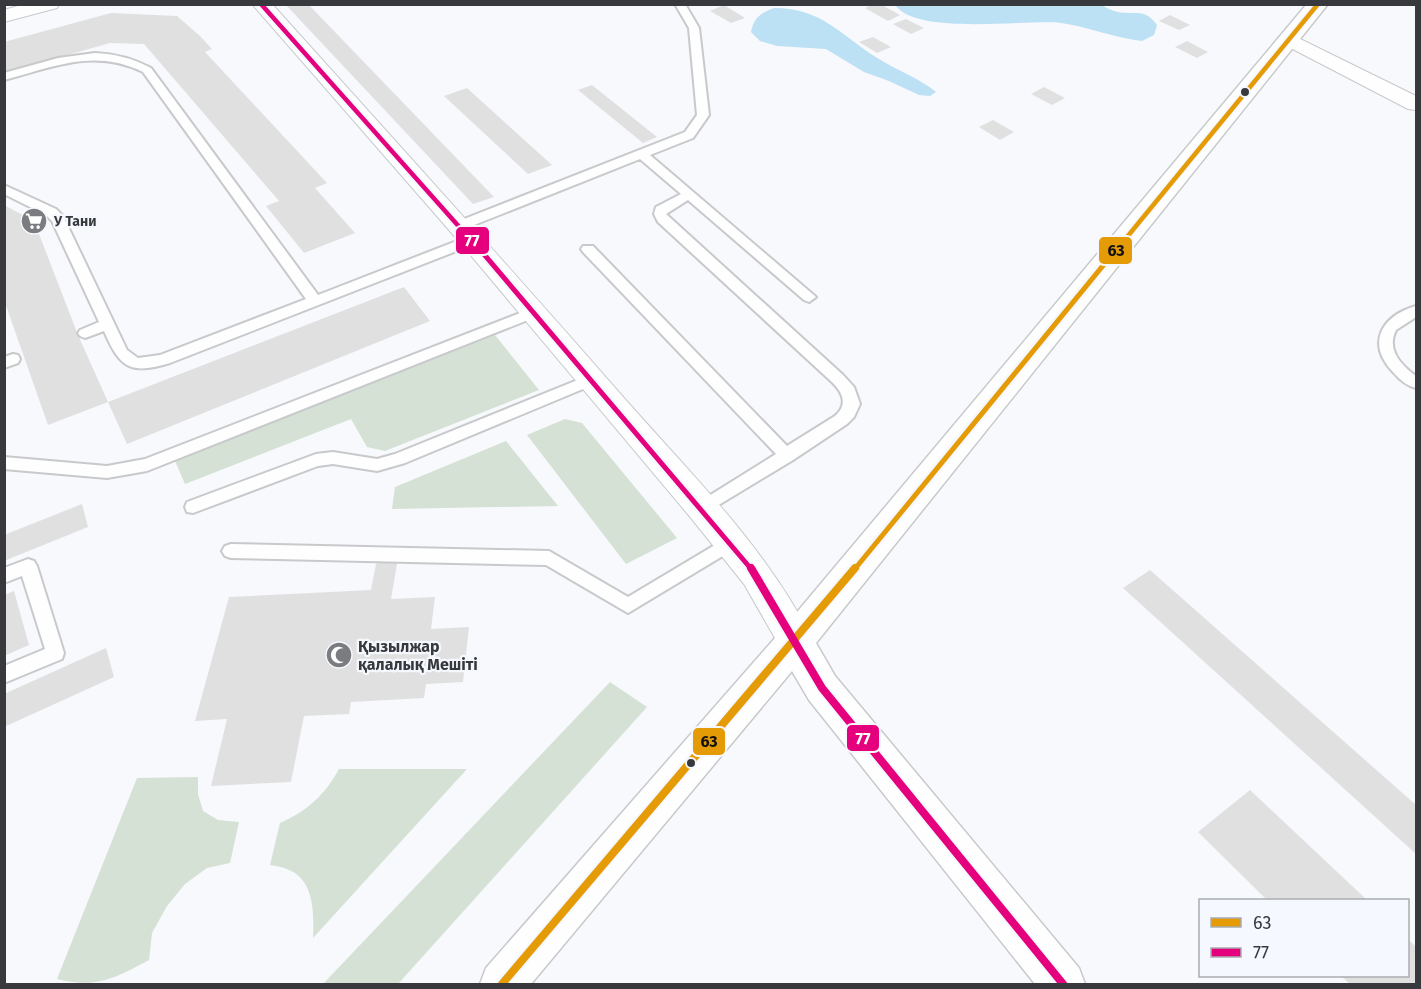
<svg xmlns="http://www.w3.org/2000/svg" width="1421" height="989" font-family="'Fira Sans',sans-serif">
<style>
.green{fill:#d5e1d5}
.water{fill:#bce0f4}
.building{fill:#e1e0e1}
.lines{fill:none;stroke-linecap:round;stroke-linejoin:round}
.lane-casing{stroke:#c7c9cb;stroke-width:4}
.street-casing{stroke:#c7c9cb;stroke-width:2}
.secondary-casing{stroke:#c7c9cb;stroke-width:3}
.lane{fill:#fefeff;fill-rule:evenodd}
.street{fill:#fefeff;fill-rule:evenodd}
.secondary{fill:#fefeff;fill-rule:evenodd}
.bus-1-far2-casing{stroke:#f5f8fe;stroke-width:8}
.bus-1-far1-casing{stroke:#f5f8fe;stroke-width:10}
.bus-1-casing{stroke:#f5f8fe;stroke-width:12}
.bus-2-far2-casing{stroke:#f5f8fe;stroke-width:8}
.bus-2-far1-casing{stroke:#f5f8fe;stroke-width:10}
.bus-2-casing{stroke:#f5f8fe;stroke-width:12}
.bus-1-far2{stroke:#e49b06;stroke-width:4.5}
.bus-1-far1{stroke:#e49b06;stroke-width:5}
.bus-1{stroke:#e49b06;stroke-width:8}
.bus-2-far2{stroke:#e5007d;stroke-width:4.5}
.bus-2-far1{stroke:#e5007d;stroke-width:5}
.bus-2{stroke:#e5007d;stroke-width:8}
.bus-dot{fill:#37393c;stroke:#f5f8fe;stroke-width:2}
.labels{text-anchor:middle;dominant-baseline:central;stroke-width:4.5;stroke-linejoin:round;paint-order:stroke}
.far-poi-label{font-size:14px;font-weight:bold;fill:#37393c;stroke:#f5f8fe;text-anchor:start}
.poi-label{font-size:16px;font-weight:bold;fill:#37393c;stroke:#f5f8fe;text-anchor:start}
.line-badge{stroke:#f5f8fe;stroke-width:2}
.badge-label{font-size:16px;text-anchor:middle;font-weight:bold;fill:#fff}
.pale-badge-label{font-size:16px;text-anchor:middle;font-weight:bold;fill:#111}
</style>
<rect width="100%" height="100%" fill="#f7f9fc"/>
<path class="green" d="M495,335L539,390L385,451L367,447L351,419L185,484L175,461Z
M565,419L582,423L677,538L626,564L527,435Z
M506,441L558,506L392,509L395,487Z
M610,682L647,707L398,984H323Z
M339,769H467L313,938C314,916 315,880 289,870C283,867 276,866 270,865L280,823C307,811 325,795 339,769Z
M198,777V794L203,811L218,820L239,822L230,863L207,868L185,884L167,906L152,933L149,960C115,978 97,989 57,979L137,778Z"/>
<path class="water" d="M895,5H1100C1106,7 1112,11 1118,12C1136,15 1145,8 1157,25L1154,35L1142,41C1115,38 1089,27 1061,23C1023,19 918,36 895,5Z
M774,8C823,8 841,36 879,59C898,71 919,78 936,92L930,96L919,95L889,81L864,72L826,49L777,46L760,41L751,32C754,17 761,13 774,8Z"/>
<path class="building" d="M285,4H308L494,197L473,204Z
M874,4H880L900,15L888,21L865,8Z
M724,5L745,18L731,23L710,11Z
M111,13L177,16L200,36L212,49L205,52L327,183L315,188L355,233L304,253L266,206L279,201L144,44L110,43L4,73V42Z
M1170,15L1190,25L1179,30L1159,21Z
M906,19L924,28L911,34L893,24Z
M873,37L891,47L877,53L859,42Z
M1187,41L1208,52L1197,58L1175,47Z
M592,85L657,137L643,143L578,90Z
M1044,87L1065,98L1052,105L1031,94Z
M467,88L552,165L528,174L444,96Z
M993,120L1014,132L1000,140L979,127Z
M4,205L34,221L78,335L108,402L48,425L4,300Z
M404,287L430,321L127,444L108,402Z
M82,504L88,527L4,561V535Z
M381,561H394L397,564L391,599L435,597L431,629L469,627L463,682L426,684L424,698L351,702L349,714L304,716L291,782L211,786L227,719L195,721L229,597L371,590L376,564Z
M1150,570L1416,805V854L1123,588Z
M14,591L29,645L4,656V595Z
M106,648L114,677L4,727V694Z
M1250,790L1367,900H1267L1198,832Z
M1408,939L1416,947V984H1350L1341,976H1408Z"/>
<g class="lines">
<defs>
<path id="lane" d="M675,4H685L699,28L709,115L693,138L650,155L816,297L809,302L804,300L688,200L666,214L843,375L854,387L860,404L854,417L847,424L793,460L702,515L696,514L694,509L696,504L776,454L583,252L581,249L583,246H593L787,446L835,416C848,405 843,393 833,383L658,222L654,214L656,207L681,194L640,159L464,229L459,230L452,226L454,223L685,132L697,115L689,28Z
M95,53C115,54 132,58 151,68L318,295L467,237H477L479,240L477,243L170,363C130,375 120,368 104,331L85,338L80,336L78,333L80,330L99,322L52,221L46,215L4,194V185L56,209L63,216L127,350L138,358L160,355L306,299L143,72C94,48 54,67 4,80V73L58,58Z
M1416,306V317L1396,330C1386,350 1401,365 1416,376V388C1407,386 1399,379 1393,372C1366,344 1381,316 1416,306Z
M533,308L540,313L538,316L147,471L107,478L4,469V457L107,466L145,459Z
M13,354L18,355L20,359L18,363L4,368V357Z
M590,375L595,376L598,380L595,384L405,463L377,471L333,464L318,466L193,513L187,512L185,507L187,502L316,454L333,452L377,459L395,454Z
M730,536L736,538L739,543L736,548L628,613L546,565L231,558L225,556L222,551L225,546L231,544L549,551L628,597Z
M28,559L34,561L37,566L64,653L62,659L4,683V666L45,649L22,576L4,583V568Z"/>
<path id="street" d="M25,4H59L57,8L4,22V10Z
M252,4H272C390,135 508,265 624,398C691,474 768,549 813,641L807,652L795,656L783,652L744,584L691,518L463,246Z
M1290,34L1416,96V110L1408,109L1283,44L1280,40L1283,36Z"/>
<path id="secondary" d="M1307,4H1328L816,643L835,676L1079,968L1085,984H1035L809,700L792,671L531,984H480L486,968L782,630Z"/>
</defs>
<use href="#lane" class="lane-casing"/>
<use href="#street" class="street-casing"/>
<use href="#secondary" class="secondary-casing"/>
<use href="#lane" class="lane"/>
<use href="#street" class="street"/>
<use href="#secondary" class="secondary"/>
<defs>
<path id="bus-1-far2" d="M1118,248L1318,4"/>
<path id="bus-1-far1" d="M854,570L1119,246"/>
<path id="bus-1" d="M502,984L855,568"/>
<path id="bus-2-far2" d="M261,4L478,248"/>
<path id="bus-2-far1" d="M477,246L752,570"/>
<path id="bus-2" d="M751,568L822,688L1063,984"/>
</defs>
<use href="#bus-1-far2" class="bus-1-far2-casing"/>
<use href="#bus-1-far1" class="bus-1-far1-casing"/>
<use href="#bus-1" class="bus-1-casing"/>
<use href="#bus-2-far2" class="bus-2-far2-casing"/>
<use href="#bus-2-far1" class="bus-2-far1-casing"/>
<use href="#bus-2" class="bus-2-casing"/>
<use href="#bus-1-far2" class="bus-1-far2"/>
<use href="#bus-1-far1" class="bus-1-far1"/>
<use href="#bus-1" class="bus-1"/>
<use href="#bus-2-far2" class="bus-2-far2"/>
<use href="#bus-2-far1" class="bus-2-far1"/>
<use href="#bus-2" class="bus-2"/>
</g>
<defs>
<symbol id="supermarket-disc" viewBox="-11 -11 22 22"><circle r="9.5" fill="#7a7c7f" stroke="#f5f8fe"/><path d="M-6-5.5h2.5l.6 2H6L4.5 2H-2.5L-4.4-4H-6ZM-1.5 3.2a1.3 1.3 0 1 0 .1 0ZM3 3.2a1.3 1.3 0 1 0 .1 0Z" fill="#fff"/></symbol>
<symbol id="mosque-disc" viewBox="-11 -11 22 22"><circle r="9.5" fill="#7a7c7f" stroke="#f5f8fe"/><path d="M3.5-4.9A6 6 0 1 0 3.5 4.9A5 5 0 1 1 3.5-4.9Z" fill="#fff"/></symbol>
</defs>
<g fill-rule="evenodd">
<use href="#supermarket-disc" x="19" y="206" width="30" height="30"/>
<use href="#mosque-disc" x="324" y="640" width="30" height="30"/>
</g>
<g class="bus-dot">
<circle cx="1245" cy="92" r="5"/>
<circle cx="691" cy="763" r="5"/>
</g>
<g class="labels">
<g class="far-poi-label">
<text x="54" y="221">У Тани</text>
</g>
<g class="poi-label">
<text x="358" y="646">Қызылжар<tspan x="358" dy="18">қалалық Мешіті</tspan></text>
</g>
</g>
<g class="line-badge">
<rect x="455" y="226" width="35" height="29" rx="6" fill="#e5007d"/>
<rect x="1098" y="236" width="35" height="29" rx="6" fill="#e49b06"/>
<rect x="846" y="724" width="34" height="28" rx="6" fill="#e5007d"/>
<rect x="692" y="727" width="34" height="29" rx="6" fill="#e49b06"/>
</g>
<g class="badge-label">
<text x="472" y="246">77</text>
<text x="863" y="744">77</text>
</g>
<g class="pale-badge-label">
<text x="1116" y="256">63</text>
<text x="709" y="747">63</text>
</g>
<rect width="1421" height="989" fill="none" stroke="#37393c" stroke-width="12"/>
<rect x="1199" y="899" width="210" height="78" fill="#f5f8fe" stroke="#a9acb0" stroke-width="1.5"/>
<rect x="1211" y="918" width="30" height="9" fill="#e49b06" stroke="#a9acb0" stroke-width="1.5"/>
<text x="1253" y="929" font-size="18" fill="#37393c">63</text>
<rect x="1211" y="948" width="30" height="9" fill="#e5007d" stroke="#a9acb0" stroke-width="1.5"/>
<text x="1253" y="959" font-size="18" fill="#37393c">77</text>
</svg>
